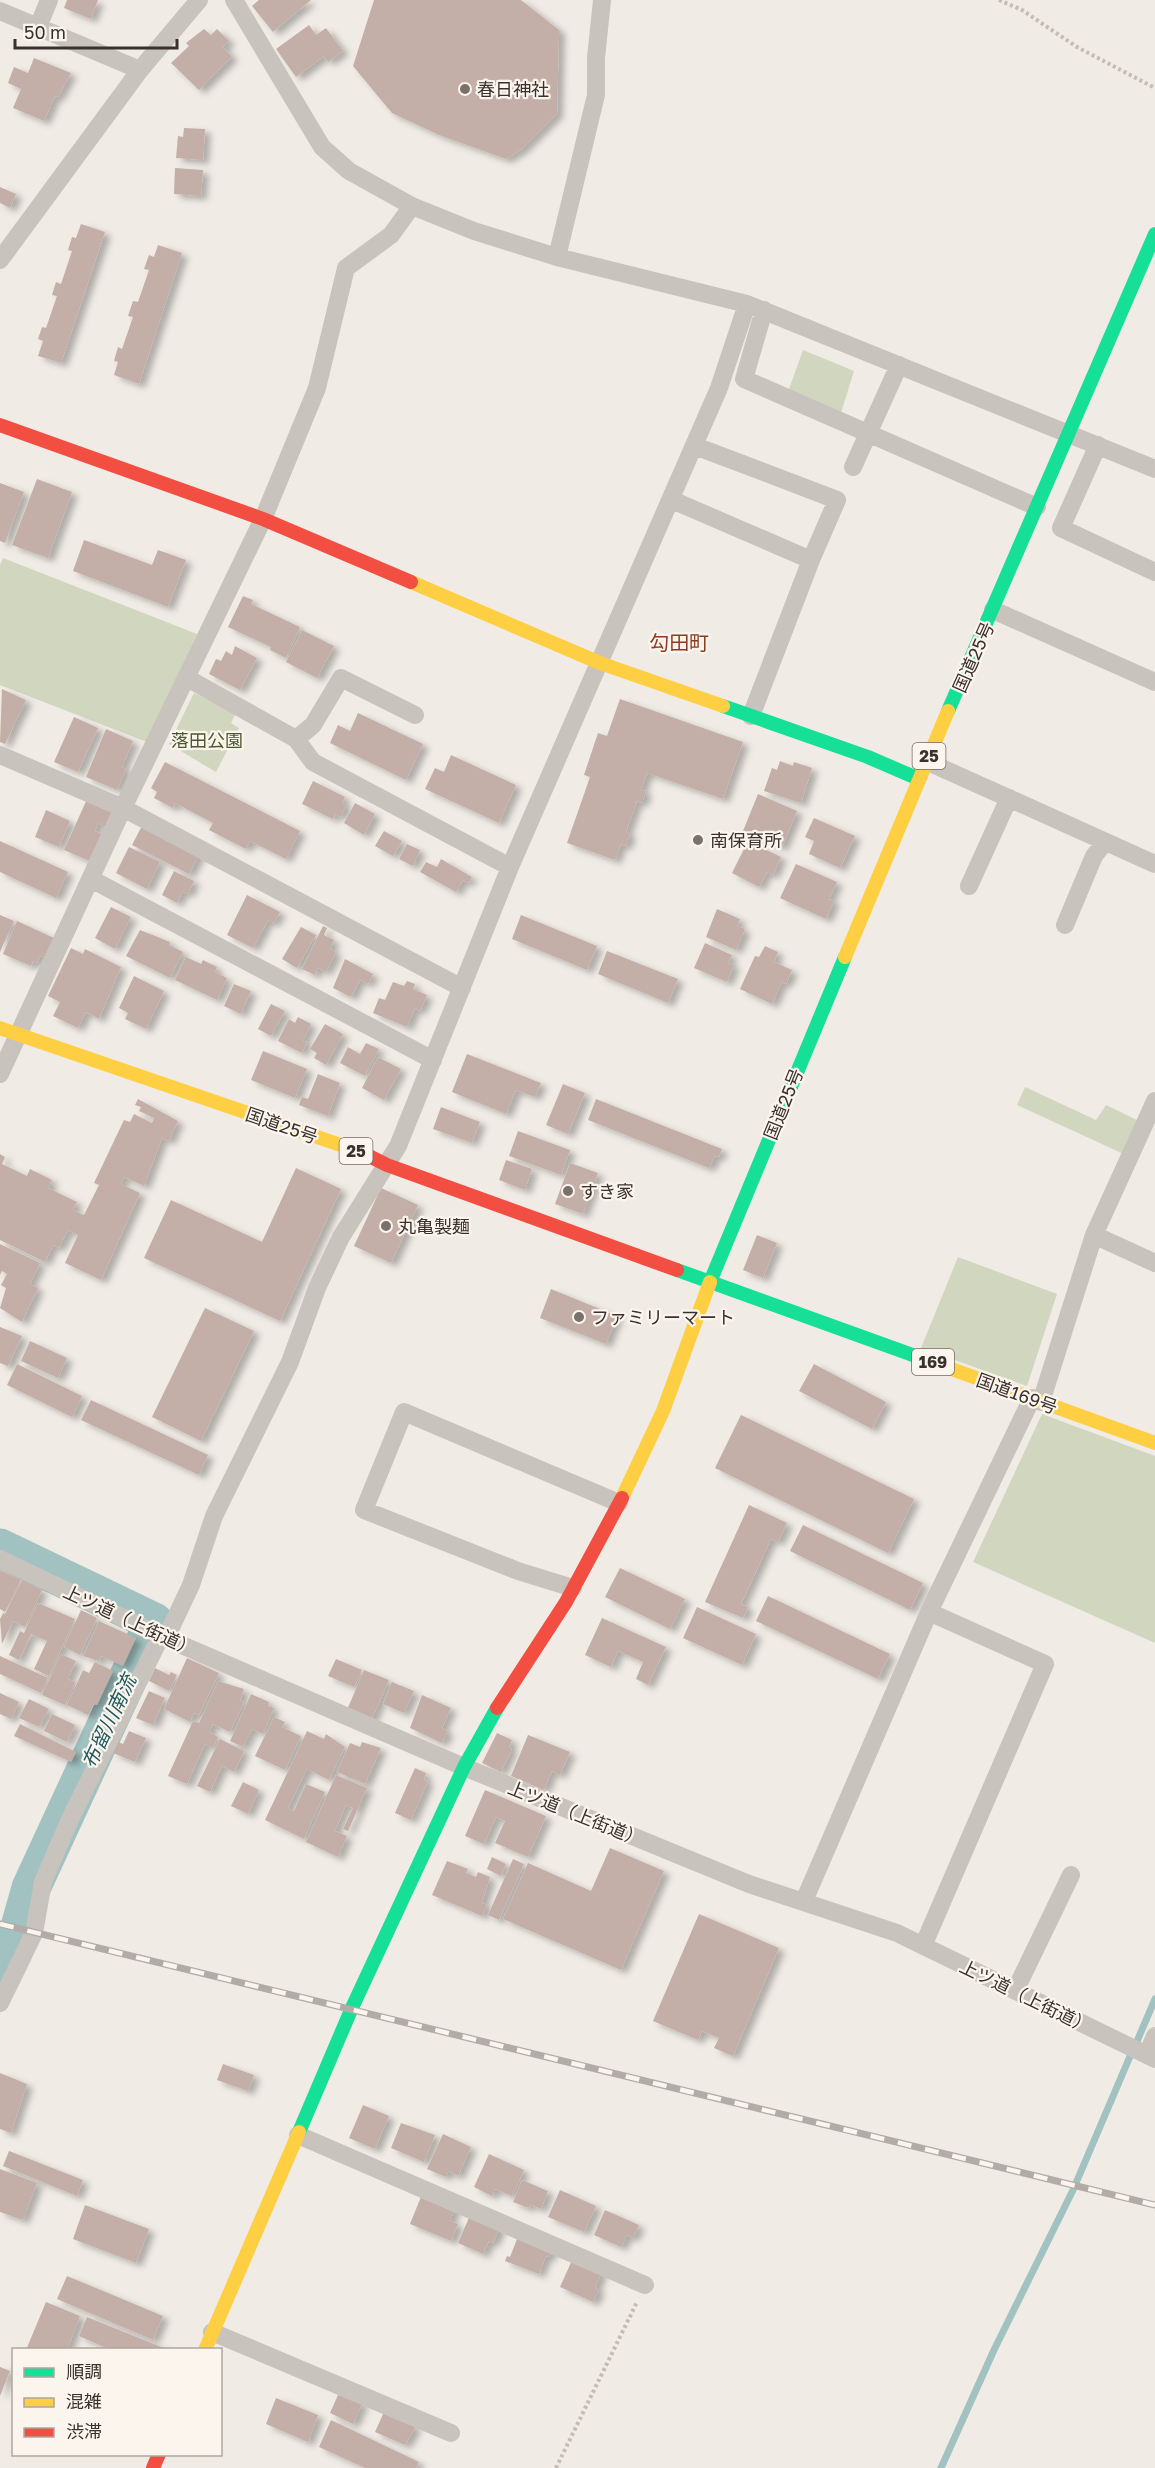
<svg xmlns="http://www.w3.org/2000/svg" width="1155" height="2468" font-family="'Golos Text','Noto Sans JP',sans-serif">
<style>
.green{fill:#d1d6bf}
.lines{fill:none;stroke-linecap:round;stroke-linejoin:round}
.stream{stroke:#a1c2c1;stroke-width:7}
.river{stroke:#a1c2c1;stroke-width:39}
.building{fill:#c3afa7;filter:url(#shadow)}
.path{stroke:#c2bbb6;stroke-width:4;stroke-dasharray:3 3;stroke-linecap:butt}
.street{stroke:#c9c3be;stroke-width:18}
.fast{stroke:#16e098;stroke-width:14}
.slow{stroke:#ffcf43;stroke-width:14}
.jam{stroke:#f24e42;stroke-width:14}
.rail-casing{stroke:#b1aca8;stroke-width:7}
.rail{stroke:#fbf5ee;stroke-width:4.5;stroke-dasharray:14;stroke-linecap:butt}
.poi-dot{fill:#7a716c;stroke:#fbf5ee;stroke-width:2}
.labels{text-anchor:middle;dominant-baseline:central;stroke-width:4.5;stroke-linejoin:round;paint-order:stroke}
.shield{fill:#fbf5ee;stroke:#756b66;stroke-width:1.5}
.shield-label{font-size:16px;font-weight:bold;fill:#3b302b}
.poi-label{font-size:18px;fill:#3b302b;stroke:#fbf5ee;text-anchor:start}
.street-label{font-size:18px;fill:#3b302b;stroke:#fbf5ee}
.park-label{font-size:18px;fill:#4a5a2e;stroke:#fbf5ee}
.neighbourhood-label{font-size:20px;fill:#8c3b22;stroke:#fbf5ee}
.water-label{font-size:20px;font-style:italic;fill:#1f5a5e;stroke:#fbf5ee}
</style>
<defs>
<filter id="shadow"><feDropShadow dx="6" dy="4" stdDeviation="3" flood-color="#0004"/></filter>
</defs>
<rect width="100%" height="100%" fill="#f0ebe5"/>
<path class="green" d="M803,350L854,371L840,416L788,392Z
M3,558L197,634L147,742L0,685V565Z
M194,693L236,713L231,723L239,728L216,772L169,744Z
M1025,1087L1096,1120L1106,1105L1143,1123L1128,1156L1017,1105Z
M958,1257L1057,1294L1027,1386L921,1348Z
M1042,1414L1155,1456V1643L973,1562Z"/>
<g class="lines">
<path class="stream" d="M1135,2046L1155,1999
M1076,2183L1131,2054
M941,2468L994,2350L1074,2188"/>
<path class="river" d="M0,1548L154,1622L31,1888L13,1952L0,1978"/>
</g>
<path class="building" d="M67,0H98L91,19L64,8Z
M259,0H311L273,32L252,6Z
M374,0H521L559,30L557,114L522,149L506,159L439,135L392,113L353,66Z
M309,25L316,35L326,28L343,51L328,62L324,56L296,77L276,49Z
M204,29L211,35L217,29L229,41L223,47L232,57L199,90L171,63L189,46L186,43Z
M34,58L71,73L58,97L55,96L44,121L13,108L21,89L8,83L14,67L28,73Z
M184,128L205,129L203,160L176,158L178,136L183,137Z
M175,168L203,170L201,196L174,194Z
M0,187L16,194L10,208L0,203Z
M81,224L105,232L61,363L38,356L43,341L38,339L42,327L46,328L57,296L52,295L56,282L61,284L72,251L68,250L72,237L76,238Z
M158,245L182,253L139,384L114,375L118,362L114,361L118,347L122,349L133,317L128,316L133,301L138,302L149,270L144,269L149,255L154,257Z
M37,479L72,492L48,558L12,545Z
M0,483L24,492L5,543L0,541Z
M84,540L152,565L158,550L186,560L168,607L73,571Z
M243,596L253,600L251,604L300,627L286,658L270,650L271,647L228,627Z
M302,630L334,646L317,678L286,662Z
M235,646L257,658L240,690L209,674L216,659L221,661L226,651L232,655Z
M2,689L26,700L5,744L0,742Z
M620,699L743,742L723,799L647,773L641,790L646,791L642,803L637,801L626,832L630,834L626,846L621,844L615,860L567,843L590,777L584,775L598,733L607,736Z
M358,713L423,744L406,780L330,743L338,725L350,731Z
M74,717L98,728L78,772L54,762Z
M106,729L133,741L122,767L126,769L117,790L86,777Z
M451,755L516,785L499,823L425,789L435,768L444,772Z
M780,761L793,766L794,762L812,768L801,803L764,791L772,768L777,770Z
M165,762L300,831L286,859L250,841L246,849L209,830L213,823L175,803L173,808L154,798L157,792L151,788Z
M313,781L345,797L342,803L346,805L341,817L335,814L333,819L302,804Z
M758,794L797,811L782,847L743,831Z
M88,797L116,809L108,828L98,823L95,831L104,835L92,862L64,850Z
M355,803L375,814L364,835L344,823Z
M46,810L70,821L59,847L35,837Z
M814,818L855,836L840,868L809,854L814,841L805,837Z
M144,822L201,851L189,874L132,845Z
M384,831L402,841L393,856L375,846Z
M0,841L68,872L56,898L0,872Z
M748,841L781,857L773,875L767,872L759,887L732,873Z
M407,844L420,850L413,866L399,859Z
M129,847L160,862L147,889L116,873Z
M441,859L472,877L468,883L463,880L456,892L420,872L426,862L437,867Z
M796,864L837,882L829,899L834,901L826,919L780,898Z
M174,871L194,881L188,894L183,891L177,903L162,895Z
M247,895L280,912L274,923L268,920L253,948L227,935Z
M111,907L131,917L115,949L95,938Z
M717,909L740,919L737,926L745,929L736,950L706,937Z
M0,915L14,921L0,952Z
M521,915L597,946L587,970L512,939Z
M17,921L54,938L45,958L40,956L37,963L33,961L31,966L3,954Z
M323,926L327,928L324,935L334,940L330,949L336,952L326,972L318,968L315,975L302,969Z
M301,927L316,935L297,968L282,959Z
M140,930L170,942L169,945L183,952L170,978L126,956Z
M705,943L732,955L728,963L734,965L727,982L694,968Z
M765,946L778,952L774,962L792,970L786,984L782,982L772,1004L740,989L755,956L759,957Z
M71,948L83,954L85,949L121,967L99,1019L86,1012L78,1028L53,1016L60,1002L48,996Z
M607,951L678,979L668,1003L598,974Z
M186,957L201,964L203,960L217,967L215,972L227,978L217,1000L175,980Z
M345,959L373,974L368,984L360,980L351,997L333,988Z
M134,976L164,991L146,1029L125,1019L128,1013L119,1008Z
M407,981L415,984L413,989L427,995L420,1011L415,1008L407,1027L373,1013L379,998L385,1000L393,982L404,986Z
M234,984L251,991L241,1014L224,1006Z
M271,1004L285,1011L271,1036L258,1029Z
M298,1017L311,1024L303,1041L307,1042L302,1053L278,1041L289,1019L295,1023Z
M325,1024L343,1034L326,1065L314,1058L317,1053L310,1049Z
M366,1043L379,1049L365,1076L340,1063L348,1047L360,1054Z
M263,1051L307,1069L295,1098L251,1080Z
M467,1054L541,1083L535,1097L516,1090L506,1114L452,1092Z
M378,1057L401,1069L384,1100L362,1088Z
M318,1074L340,1083L328,1116L299,1105L302,1097L308,1099Z
M563,1084L585,1093L568,1134L546,1125Z
M138,1099L178,1121L169,1141L162,1138L144,1186L124,1177L121,1184L140,1193L101,1280L65,1263L78,1235L68,1230L59,1248L53,1245L45,1262L0,1240V1154L5,1157L2,1164L27,1176L30,1169L52,1180L48,1188L77,1202L73,1210L84,1215L99,1185L94,1183L124,1120L130,1122L134,1114L152,1123L154,1118L139,1111L141,1107L135,1105Z
M596,1099L722,1149L719,1157L715,1156L709,1168L588,1120Z
M441,1107L480,1122L472,1143L433,1129Z
M518,1131L570,1150L561,1175L509,1156Z
M506,1160L532,1169L525,1190L499,1180Z
M570,1163L598,1173L583,1214L555,1204Z
M296,1168L341,1189L280,1321L144,1258L171,1200L262,1242Z
M381,1188L418,1205L391,1263L354,1246Z
M757,1235L777,1243L763,1278L743,1270Z
M0,1244L40,1263L30,1284L38,1288L22,1322L0,1308L6,1288L1,1285L7,1274L2,1271L0,1275Z
M551,1289L617,1316L606,1344L540,1318Z
M205,1308L254,1331L201,1441L152,1417Z
M0,1327L22,1336L8,1366L0,1363Z
M30,1341L67,1358L58,1378L21,1361Z
M17,1364L82,1396L72,1417L7,1385Z
M814,1364L886,1402L872,1429L799,1391Z
M91,1400L208,1455L199,1475L81,1420Z
M741,1415L914,1499L888,1553L715,1468Z
M749,1505L787,1523L778,1542L771,1539L741,1604L748,1607L743,1618L705,1602Z
M803,1525L923,1583L910,1610L790,1551Z
M620,1568L685,1599L670,1629L605,1597Z
M0,1570L21,1580L5,1612L0,1609Z
M22,1580L42,1590L25,1627L13,1621L2,1644L0,1619L3,1613L5,1614Z
M768,1596L890,1654L878,1679L756,1621Z
M38,1603L75,1619L49,1676L34,1669L47,1641L31,1634L19,1660L9,1655L20,1631L24,1633Z
M697,1607L756,1634L742,1665L683,1638Z
M81,1610L97,1618L80,1655L64,1647Z
M602,1618L666,1647L648,1685L636,1679L643,1662L618,1651L611,1667L585,1655Z
M99,1621L136,1638L123,1666L101,1656L99,1661L83,1656Z
M61,1654L76,1661L68,1679L75,1682L65,1705L42,1695Z
M0,1656L48,1678L41,1693L0,1674Z
M187,1658L219,1673L199,1715L194,1713L190,1722L164,1709Z
M336,1659L362,1670L354,1687L328,1676Z
M95,1662L113,1671L97,1705L94,1704L88,1715L67,1705L83,1670L89,1673Z
M155,1668L169,1675L171,1672L177,1675L169,1691L149,1681Z
M364,1670L389,1680L371,1721L347,1710Z
M218,1681L244,1689L240,1700L244,1702L230,1732L213,1724L209,1732L218,1737L213,1748L205,1744L187,1784L168,1776L193,1721L199,1723Z
M392,1682L414,1691L404,1713L383,1704Z
M149,1691L165,1698L153,1725L136,1718Z
M0,1693L19,1702L11,1719L0,1714Z
M251,1694L269,1702L268,1706L274,1708L263,1734L252,1729L243,1747L230,1741Z
M422,1695L451,1708L442,1728L448,1731L442,1743L410,1728Z
M29,1699L49,1709L39,1727L19,1718Z
M52,1714L75,1725L67,1742L44,1731Z
M274,1717L285,1722L282,1727L301,1736L285,1770L255,1756Z
M20,1724L76,1752L71,1762L14,1736Z
M129,1731L146,1738L135,1762L113,1753L118,1742L123,1744Z
M307,1731L324,1739L326,1734L345,1747L329,1780L307,1769L288,1808L294,1811L306,1784L325,1792L304,1839L265,1820Z
M497,1733L512,1740L509,1747L512,1749L501,1772L482,1763Z
M528,1735L570,1752L560,1775L552,1771L544,1790L511,1776Z
M220,1739L244,1751L234,1772L222,1766L210,1792L197,1786Z
M362,1742L381,1748L365,1784L337,1772L350,1743L360,1747Z
M415,1768L426,1773L424,1780L428,1781L411,1820L395,1813Z
M336,1775L367,1788L348,1831L343,1829L353,1808L346,1805L335,1831L347,1836L338,1857L306,1842Z
M243,1782L259,1790L248,1814L231,1806Z
M485,1790L546,1816L528,1857L495,1843L505,1821L496,1817L484,1844L465,1836Z
M610,1848L664,1871L621,1970L503,1919L528,1863L591,1891Z
M492,1857L506,1864L501,1876L487,1869Z
M513,1859L524,1864L499,1920L488,1915Z
M447,1861L468,1869L466,1873L476,1877L478,1872L490,1877L482,1903L487,1905L482,1916L432,1895Z
M699,1914L779,1948L733,2056L714,2048L719,2038L702,2031L698,2040L653,2021Z
M223,2064L254,2075L248,2091L217,2080Z
M0,2073L27,2084L11,2133L0,2129Z
M363,2105L389,2116L375,2149L349,2138Z
M401,2123L435,2135L424,2162L391,2148Z
M443,2134L471,2147L458,2176L448,2171L446,2177L427,2169Z
M9,2151L83,2180L77,2196L3,2166Z
M489,2154L524,2170L512,2196L495,2189L492,2196L474,2187Z
M0,2169L37,2183L23,2220L0,2212Z
M522,2180L548,2191L541,2209L530,2204L529,2208L513,2202Z
M560,2190L596,2206L584,2232L548,2217Z
M423,2192L456,2206L450,2221L458,2224L451,2241L410,2224Z
M85,2205L149,2229L136,2263L73,2239Z
M605,2210L639,2225L633,2238L627,2235L621,2247L594,2235Z
M471,2213L501,2225L493,2243L489,2241L483,2254L458,2243Z
M519,2234L554,2246L549,2257L546,2256L539,2274L505,2261L507,2256L510,2257Z
M573,2258L602,2271L595,2288L599,2290L593,2302L560,2287Z
M67,2276L163,2316L153,2340L57,2299Z
M46,2302L80,2316L67,2350H26Z
M87,2317L166,2349V2350H111L79,2336Z
M0,2367L10,2371L0,2396Z
M338,2395L363,2402L353,2424L330,2413Z
M276,2398L318,2415L308,2442L266,2424Z
M384,2412L416,2426L405,2445L375,2432Z
M331,2420L419,2462L416,2468H365L319,2447Z"/>
<g class="lines">
<path class="path" d="M999,0L1022,10L1077,47L1155,88
M556,2468L637,2302"/>
<path class="street" d="M234,0L322,147L349,171L412,206L474,231L557,257L747,304L1155,469
M0,11L140,70
M38,27L49,0
M557,257L596,95V58L602,0
M0,260L140,70L199,0
M764,310L744,379L1037,507
M1098,445L1061,528L1155,572
M695,446L837,500L811,560
M853,467L899,365
M672,500L811,560L751,716
M993,610L1155,682
M187,678L296,739L313,762L510,867
M296,739L313,725L341,678L415,715
M0,755L123,808L462,988
M926,761L1155,864
M91,879L433,1060
M969,886L1009,798
M1065,925L1094,856L1105,842
M0,1074L123,808L263,519L317,388L346,268L391,235L412,206
M1094,1235L1155,1263
M1041,1402L1094,1235L1155,1101
M0,1559L161,1636L464,1767L749,1884L897,1933L1155,2059
M573,1588L518,1571L364,1510L404,1412L619,1503
M166,1638L191,1585L214,1516L290,1362L317,1288L341,1237L398,1146L510,867L719,388L747,304
M804,1901L929,1612L1032,1398
M923,1946L1045,1664L929,1612
M1015,1991L1071,1875
M0,2003L34,1933L43,1882L71,1817L161,1636
M1147,2055L1155,2036
M298,2135L645,2285
M212,2332L451,2433"/>
<path class="fast" d="M723,706L868,757L919,779
M948,711L1155,234
M677,1270L946,1367
M710,1282L845,957
M299,2132L351,2010L464,1767L497,1708"/>
<path class="slow" d="M411,582L600,663L723,706
M845,957L948,711
M0,1028L361,1152
M946,1367L1155,1443
M622,1498L663,1411L710,1282
M205,2350L299,2132"/>
<path class="jam" d="M0,425L263,519L411,582
M361,1152L387,1165L677,1270
M497,1708L566,1602L622,1498
M153,2468L159,2454"/>
<defs>
<path id="rail" d="M0,1924L1155,2205"/>
</defs>
<use href="#rail" class="rail-casing"/>
<use href="#rail" class="rail"/>
</g>
<g class="poi-dot">
<circle cx="465" cy="89" r="6"/>
<circle cx="698" cy="840" r="6"/>
<circle cx="568" cy="1191" r="6"/>
<circle cx="386" cy="1226" r="6"/>
<circle cx="579" cy="1317" r="6"/>
</g>
<g class="labels">
<g class="shield">
<rect x="912.5" y="743" width="33" height="26" rx="4.5"/>
<rect x="339.5" y="1138" width="33" height="26" rx="4.5"/>
<rect x="912" y="1349" width="42" height="26" rx="4.5"/>
</g>
<g class="shield-label">
<text x="929" y="756">25</text>
<text x="356" y="1151">25</text>
<text x="933" y="1362">169</text>
</g>
<g class="poi-label">
<text x="477" y="89">春日神社</text>
<text x="710" y="840">南保育所</text>
<text x="580" y="1191">すき家</text>
<text x="398" y="1226">丸亀製麺</text>
<text x="591" y="1317">ファミリーマート</text>
</g>
<g class="street-label">
<text transform="translate(973 657) rotate(-66)">国道25号</text>
<text transform="translate(783 1104) rotate(-68)">国道25号</text>
<text transform="translate(282 1125) rotate(19)">国道25号</text>
<text transform="translate(1017 1393) rotate(20)">国道169号</text>
<text transform="translate(130 1620) rotate(25)">上ツ道（上街道）</text>
<text transform="translate(576 1813) rotate(22)">上ツ道（上街道）</text>
<text transform="translate(1026 1996) rotate(26)">上ツ道（上街道）</text>
</g>
<g class="park-label">
<text x="207" y="740">落田公園</text>
</g>
<g class="neighbourhood-label">
<text x="679" y="642">勾田町</text>
</g>
<g class="water-label">
<text transform="translate(108 1721) rotate(-65)">布留川南流</text>
</g>
</g>
<rect x="12" y="2348" width="210" height="108" fill="#fbf5ee" stroke="#aea6a0" stroke-width="1.5"/>
<rect x="24" y="2368" width="30" height="9" fill="#16e098" stroke="#aea6a0" stroke-width="1.5"/>
<text x="66" y="2378" font-size="18" fill="#3b302b">順調</text>
<rect x="24" y="2398" width="30" height="9" fill="#ffcf43" stroke="#aea6a0" stroke-width="1.5"/>
<text x="66" y="2408" font-size="18" fill="#3b302b">混雑</text>
<rect x="24" y="2428" width="30" height="9" fill="#f24e42" stroke="#aea6a0" stroke-width="1.5"/>
<text x="66" y="2438" font-size="18" fill="#3b302b">渋滞</text>
<path d="M15 39v9h162v-9" fill="none" stroke="#3b302b" stroke-width="3"/>
<text x="24" y="39" font-size="18" fill="#3b302b" stroke="#fbf5ee" stroke-width="4.5" paint-order="stroke">50 m</text>
</svg>
